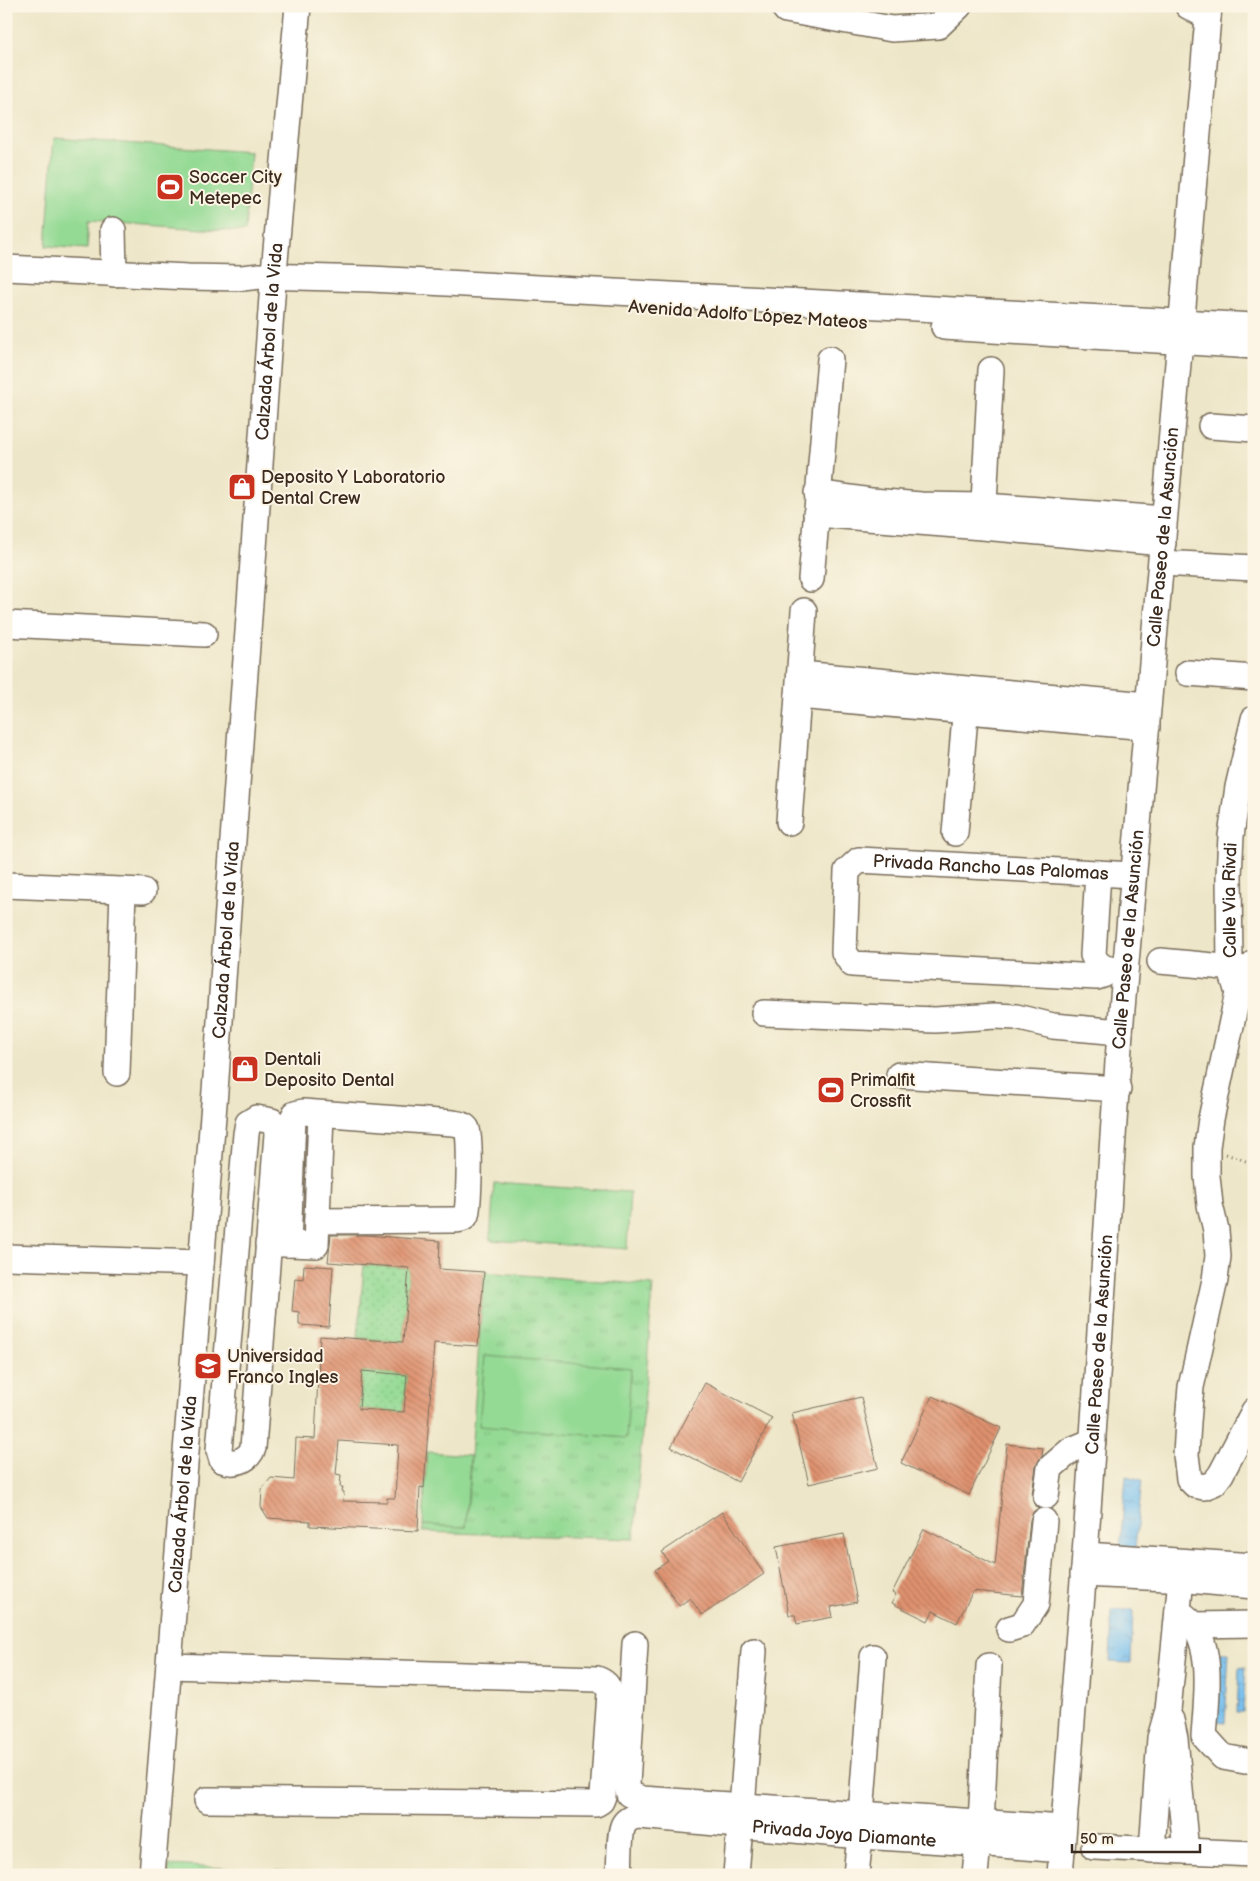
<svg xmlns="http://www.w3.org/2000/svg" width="1260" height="1881" font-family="'Balsamiq Sans',sans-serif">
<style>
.grass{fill:url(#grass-tufts);stroke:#688259}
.park{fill:#94da94;stroke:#688259}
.garden{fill:url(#garden-dots);stroke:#688259}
.water{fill:url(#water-ripples);stroke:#587486}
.building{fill:url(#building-back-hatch);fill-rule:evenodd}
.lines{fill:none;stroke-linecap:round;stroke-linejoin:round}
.minor-casing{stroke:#796c5a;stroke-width:28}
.path{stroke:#796c5a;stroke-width:3;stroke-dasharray:1 4;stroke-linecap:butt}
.minor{stroke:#fff;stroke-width:25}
.labels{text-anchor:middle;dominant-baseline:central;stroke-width:4;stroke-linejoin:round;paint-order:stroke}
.poi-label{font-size:18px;fill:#3b2a1e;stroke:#fcf5e5;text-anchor:start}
.street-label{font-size:18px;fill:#3b2a1e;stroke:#fcf5e5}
</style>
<defs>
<pattern id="grass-tufts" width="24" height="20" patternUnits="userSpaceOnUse" patternTransform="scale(1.25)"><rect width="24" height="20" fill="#94da94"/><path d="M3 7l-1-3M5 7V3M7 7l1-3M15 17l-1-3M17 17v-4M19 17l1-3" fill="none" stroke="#80bb7f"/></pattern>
<pattern id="garden-dots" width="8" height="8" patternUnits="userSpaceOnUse" patternTransform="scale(1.25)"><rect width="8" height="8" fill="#94da94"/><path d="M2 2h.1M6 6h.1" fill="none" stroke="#80bb7f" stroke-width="1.8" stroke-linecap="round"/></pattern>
<pattern id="water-ripples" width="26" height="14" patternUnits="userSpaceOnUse" patternTransform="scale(1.25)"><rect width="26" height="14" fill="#76bfef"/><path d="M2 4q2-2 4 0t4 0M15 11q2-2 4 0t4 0" fill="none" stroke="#629bc1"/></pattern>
<pattern id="building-back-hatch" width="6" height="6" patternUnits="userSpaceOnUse" patternTransform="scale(1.25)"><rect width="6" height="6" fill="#df926f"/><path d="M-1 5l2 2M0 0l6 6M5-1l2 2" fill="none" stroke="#b6775b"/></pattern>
</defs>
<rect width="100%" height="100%" fill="#fcf5e5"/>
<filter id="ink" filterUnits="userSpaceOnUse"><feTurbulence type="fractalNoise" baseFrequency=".02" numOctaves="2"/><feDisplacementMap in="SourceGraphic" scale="10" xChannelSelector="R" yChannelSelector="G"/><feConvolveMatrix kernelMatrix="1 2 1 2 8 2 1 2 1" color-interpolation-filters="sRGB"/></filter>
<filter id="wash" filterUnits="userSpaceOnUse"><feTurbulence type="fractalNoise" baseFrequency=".0096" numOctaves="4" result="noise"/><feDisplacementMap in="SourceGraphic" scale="20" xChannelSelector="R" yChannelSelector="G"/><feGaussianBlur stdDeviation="1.12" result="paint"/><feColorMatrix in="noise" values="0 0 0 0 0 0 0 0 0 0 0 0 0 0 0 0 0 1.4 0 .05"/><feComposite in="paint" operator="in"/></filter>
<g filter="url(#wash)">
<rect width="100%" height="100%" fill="#ede6c8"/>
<path class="grass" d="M484,1272L653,1285L634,1539L423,1532V1525L466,1527Z
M169,1865L353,1875H168Z"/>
<path class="park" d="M54,138L251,152L245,232L89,221L87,249L46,246Z
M494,1183L630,1192L627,1249L490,1240Z
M485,1356L631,1368L626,1438L479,1426Z
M427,1452L470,1455L466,1527L423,1525Z"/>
<path class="garden" d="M364,1265L409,1268L403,1342L358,1338Z
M362,1371L407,1375L404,1412L359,1409Z"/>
<path class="water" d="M1126,1476L1142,1480L1135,1548H1120Z
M1112,1610H1133L1131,1663L1110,1662Z
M1219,1653H1229L1225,1722L1215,1721Z
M1246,1667L1243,1712H1237L1239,1668Z"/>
<g id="blocks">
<path class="building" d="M331,1235H366L440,1241L439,1269L484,1272L478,1346L434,1343L424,1488L420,1487L418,1531L310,1526V1521L268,1518L261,1507L262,1489L271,1478L294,1480L296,1438L315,1439L320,1336L403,1342L409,1268L328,1262ZM362,1371L407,1375L404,1412L359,1409ZM339,1441L398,1445L395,1498H387V1502L343,1501L344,1492L342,1491L343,1487H340L341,1475L336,1474Z
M304,1265L333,1267L329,1327L299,1325V1312L292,1311L295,1278L303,1279Z
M705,1383L772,1418L738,1482L671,1447Z
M932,1396L1001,1428L969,1495L901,1463Z
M861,1397L878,1468L809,1484L792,1413Z
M1007,1444L1043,1448L1042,1456L1036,1466L1032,1494L1033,1502L1038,1508L1033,1512L1030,1520L1022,1596L973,1591L957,1623L933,1611L928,1621L892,1603L896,1595L892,1593L924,1529L995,1565Z
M722,1512L764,1574L702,1615L690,1598L679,1606L655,1570L668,1561L662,1552Z
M844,1534L857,1602L831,1607L833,1617L797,1624L795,1615H789L776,1547Z"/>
</g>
</g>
<g filter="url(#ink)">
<use href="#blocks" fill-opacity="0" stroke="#796c5a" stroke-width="1"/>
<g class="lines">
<defs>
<g id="minor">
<path d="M783,6L786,10L892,29L938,26L959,6"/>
<path d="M1188,6L1208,17"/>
<path d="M113,230L114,274"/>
<path d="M6,268L188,277L242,278L260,276L371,279L1254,326"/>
<path d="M944,327L1254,346"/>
<path d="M1211,426L1254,429"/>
<path d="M817,493L872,501L921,505L984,506L1164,519"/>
<path d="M816,514L982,527L1163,543"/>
<path d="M983,522L991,370"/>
<path d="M1161,563L1254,568"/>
<path d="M811,579L830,359"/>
<path d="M6,624L204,634"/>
<path d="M1188,673L1254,678"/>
<path d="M800,674L1148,705"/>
<path d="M798,696L1147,727"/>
<path d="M789,822L804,611"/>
<path d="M955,833L967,693"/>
<path d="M1098,873L1093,955C1098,969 1109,970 1123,970"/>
<path d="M6,885L143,891"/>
<path d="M1160,961L1245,969"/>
<path d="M1254,963L1252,970L1238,993L1211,1119L1207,1147V1176L1210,1205L1216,1230L1218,1256L1215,1280L1191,1387L1188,1422L1186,1455L1189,1479L1195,1485L1204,1487L1214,1483L1221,1474L1254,1411"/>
<path id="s1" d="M1110,970L1103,975L1097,977L852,964L844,952L847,871L859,860L1133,875"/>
<path id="s2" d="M1238,993L1230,967L1229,876L1231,836L1238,787L1254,719"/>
<path d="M764,1013L935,1020L995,1016L1016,1017L1053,1026L1120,1032"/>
<path d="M117,1073L123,890"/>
<path d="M899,1075L1118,1089"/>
<path d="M256,1118L272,1121L276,1125L277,1134L253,1448C248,1461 234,1465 222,1460L219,1450L246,1134L248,1123Z"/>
<path d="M268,1244H288L293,1118L295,1114L303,1112L453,1123C458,1124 464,1124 467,1129C471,1135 469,1207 466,1215C464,1220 457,1220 452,1220L317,1221"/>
<path d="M288,1244L316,1245L321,1114"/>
<path d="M6,1257L201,1263"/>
<path d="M1046,1496L1050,1468L1071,1450L1093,1441"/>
<path d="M1085,1555L1254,1566"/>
<path d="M1083,1574L1167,1578L1254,1586"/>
<path d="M1178,1611C1183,1615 1189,1619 1193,1624C1214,1651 1206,1704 1204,1736L1223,1757L1245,1761"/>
<path d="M1193,1625L1254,1624"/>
<path d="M1009,1629L1022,1625L1036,1604L1044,1521"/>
<path d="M635,1644L627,1785L629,1794L642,1799L1063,1828"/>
<path d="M169,1666L597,1679C605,1682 608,1685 610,1693L603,1796L601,1801L596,1804L207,1800"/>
<path d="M1171,1720L1175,1739L1186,1851"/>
<path d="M742,1807L754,1651"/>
<path d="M861,1815L873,1657"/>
<path d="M981,1824L989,1666"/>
<path d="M1094,1847L1254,1854"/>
<path d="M1152,1850L1160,1738L1168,1710L1181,1579"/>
<path id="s3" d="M152,1875L215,1091L273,283L298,6"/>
<path id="s4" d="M619,1875C620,1863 619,1835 623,1826C626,1819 632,1817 639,1816L860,1836L978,1843L1062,1850"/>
<path d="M736,1875L740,1825"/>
<path d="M856,1875L860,1836"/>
<path d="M975,1875L978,1843"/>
<path id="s5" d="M1060,1875L1085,1555L1120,1032L1209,6"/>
</g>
</defs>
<use href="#minor" class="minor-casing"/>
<path class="path" d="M1226,1154L1254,1164"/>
<use href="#minor" class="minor"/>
</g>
</g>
<defs>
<symbol id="stadium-square" viewBox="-11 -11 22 22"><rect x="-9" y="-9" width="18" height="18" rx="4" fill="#c8321e" stroke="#fcf5e5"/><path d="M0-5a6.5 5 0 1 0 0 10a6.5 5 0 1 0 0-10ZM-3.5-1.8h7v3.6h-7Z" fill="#fff"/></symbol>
<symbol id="shop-square" viewBox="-11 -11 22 22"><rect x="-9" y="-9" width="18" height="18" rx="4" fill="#c8321e" stroke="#fcf5e5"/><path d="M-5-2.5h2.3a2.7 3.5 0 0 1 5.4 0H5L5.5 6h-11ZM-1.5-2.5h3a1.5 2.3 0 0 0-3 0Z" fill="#fff"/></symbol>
<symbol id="university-square" viewBox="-11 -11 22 22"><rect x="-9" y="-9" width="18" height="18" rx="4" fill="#c8321e" stroke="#fcf5e5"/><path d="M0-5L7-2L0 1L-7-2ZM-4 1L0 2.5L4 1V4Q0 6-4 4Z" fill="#fff"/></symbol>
</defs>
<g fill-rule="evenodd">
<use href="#stadium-square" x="154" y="171" width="32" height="32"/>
<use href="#shop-square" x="226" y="471" width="32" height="32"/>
<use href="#shop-square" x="229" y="1053" width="32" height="32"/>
<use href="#stadium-square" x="815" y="1074" width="32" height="32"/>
<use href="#university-square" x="192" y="1350" width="32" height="32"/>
</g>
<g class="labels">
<g class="poi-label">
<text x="189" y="177">Soccer City<tspan x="189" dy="21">Metepec</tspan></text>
<text x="261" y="477">Deposito Y Laboratorio<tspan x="261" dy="21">Dental Crew</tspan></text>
<text x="264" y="1059">Dentali<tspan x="264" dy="21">Deposito Dental</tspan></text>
<text x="850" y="1080">Primalfit<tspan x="850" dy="21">Crossfit</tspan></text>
<text x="227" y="1356">Universidad<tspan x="227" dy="21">Franco Ingles</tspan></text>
</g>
<g class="street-label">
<text transform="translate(748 315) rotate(4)">Avenida Adolfo López Mateos</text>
<text stroke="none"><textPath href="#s3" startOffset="1538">Calzada Árbol de la Vida</textPath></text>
<text stroke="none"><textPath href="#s5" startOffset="1342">Calle Paseo de la Asunción</textPath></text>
<text stroke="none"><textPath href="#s1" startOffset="504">Privada Rancho Las Palomas</textPath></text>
<text stroke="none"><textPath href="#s2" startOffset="94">Calle Via Rivdi</textPath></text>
<text stroke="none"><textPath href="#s5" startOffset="938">Calle Paseo de la Asunción</textPath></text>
<text stroke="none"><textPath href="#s3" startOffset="938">Calzada Árbol de la Vida</textPath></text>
<text stroke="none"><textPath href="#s5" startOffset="532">Calle Paseo de la Asunción</textPath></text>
<text stroke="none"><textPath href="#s3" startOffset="382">Calzada Árbol de la Vida</textPath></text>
<text stroke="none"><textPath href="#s4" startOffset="275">Privada Joya Diamante</textPath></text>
</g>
</g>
<rect width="1260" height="1881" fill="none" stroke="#fcf5e5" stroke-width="25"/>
<path d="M1072 1844v8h128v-8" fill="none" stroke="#3b2a1e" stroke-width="2.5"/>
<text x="1080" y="1844" font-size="15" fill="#3b2a1e" stroke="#fcf5e5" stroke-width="4" paint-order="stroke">50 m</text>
</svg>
